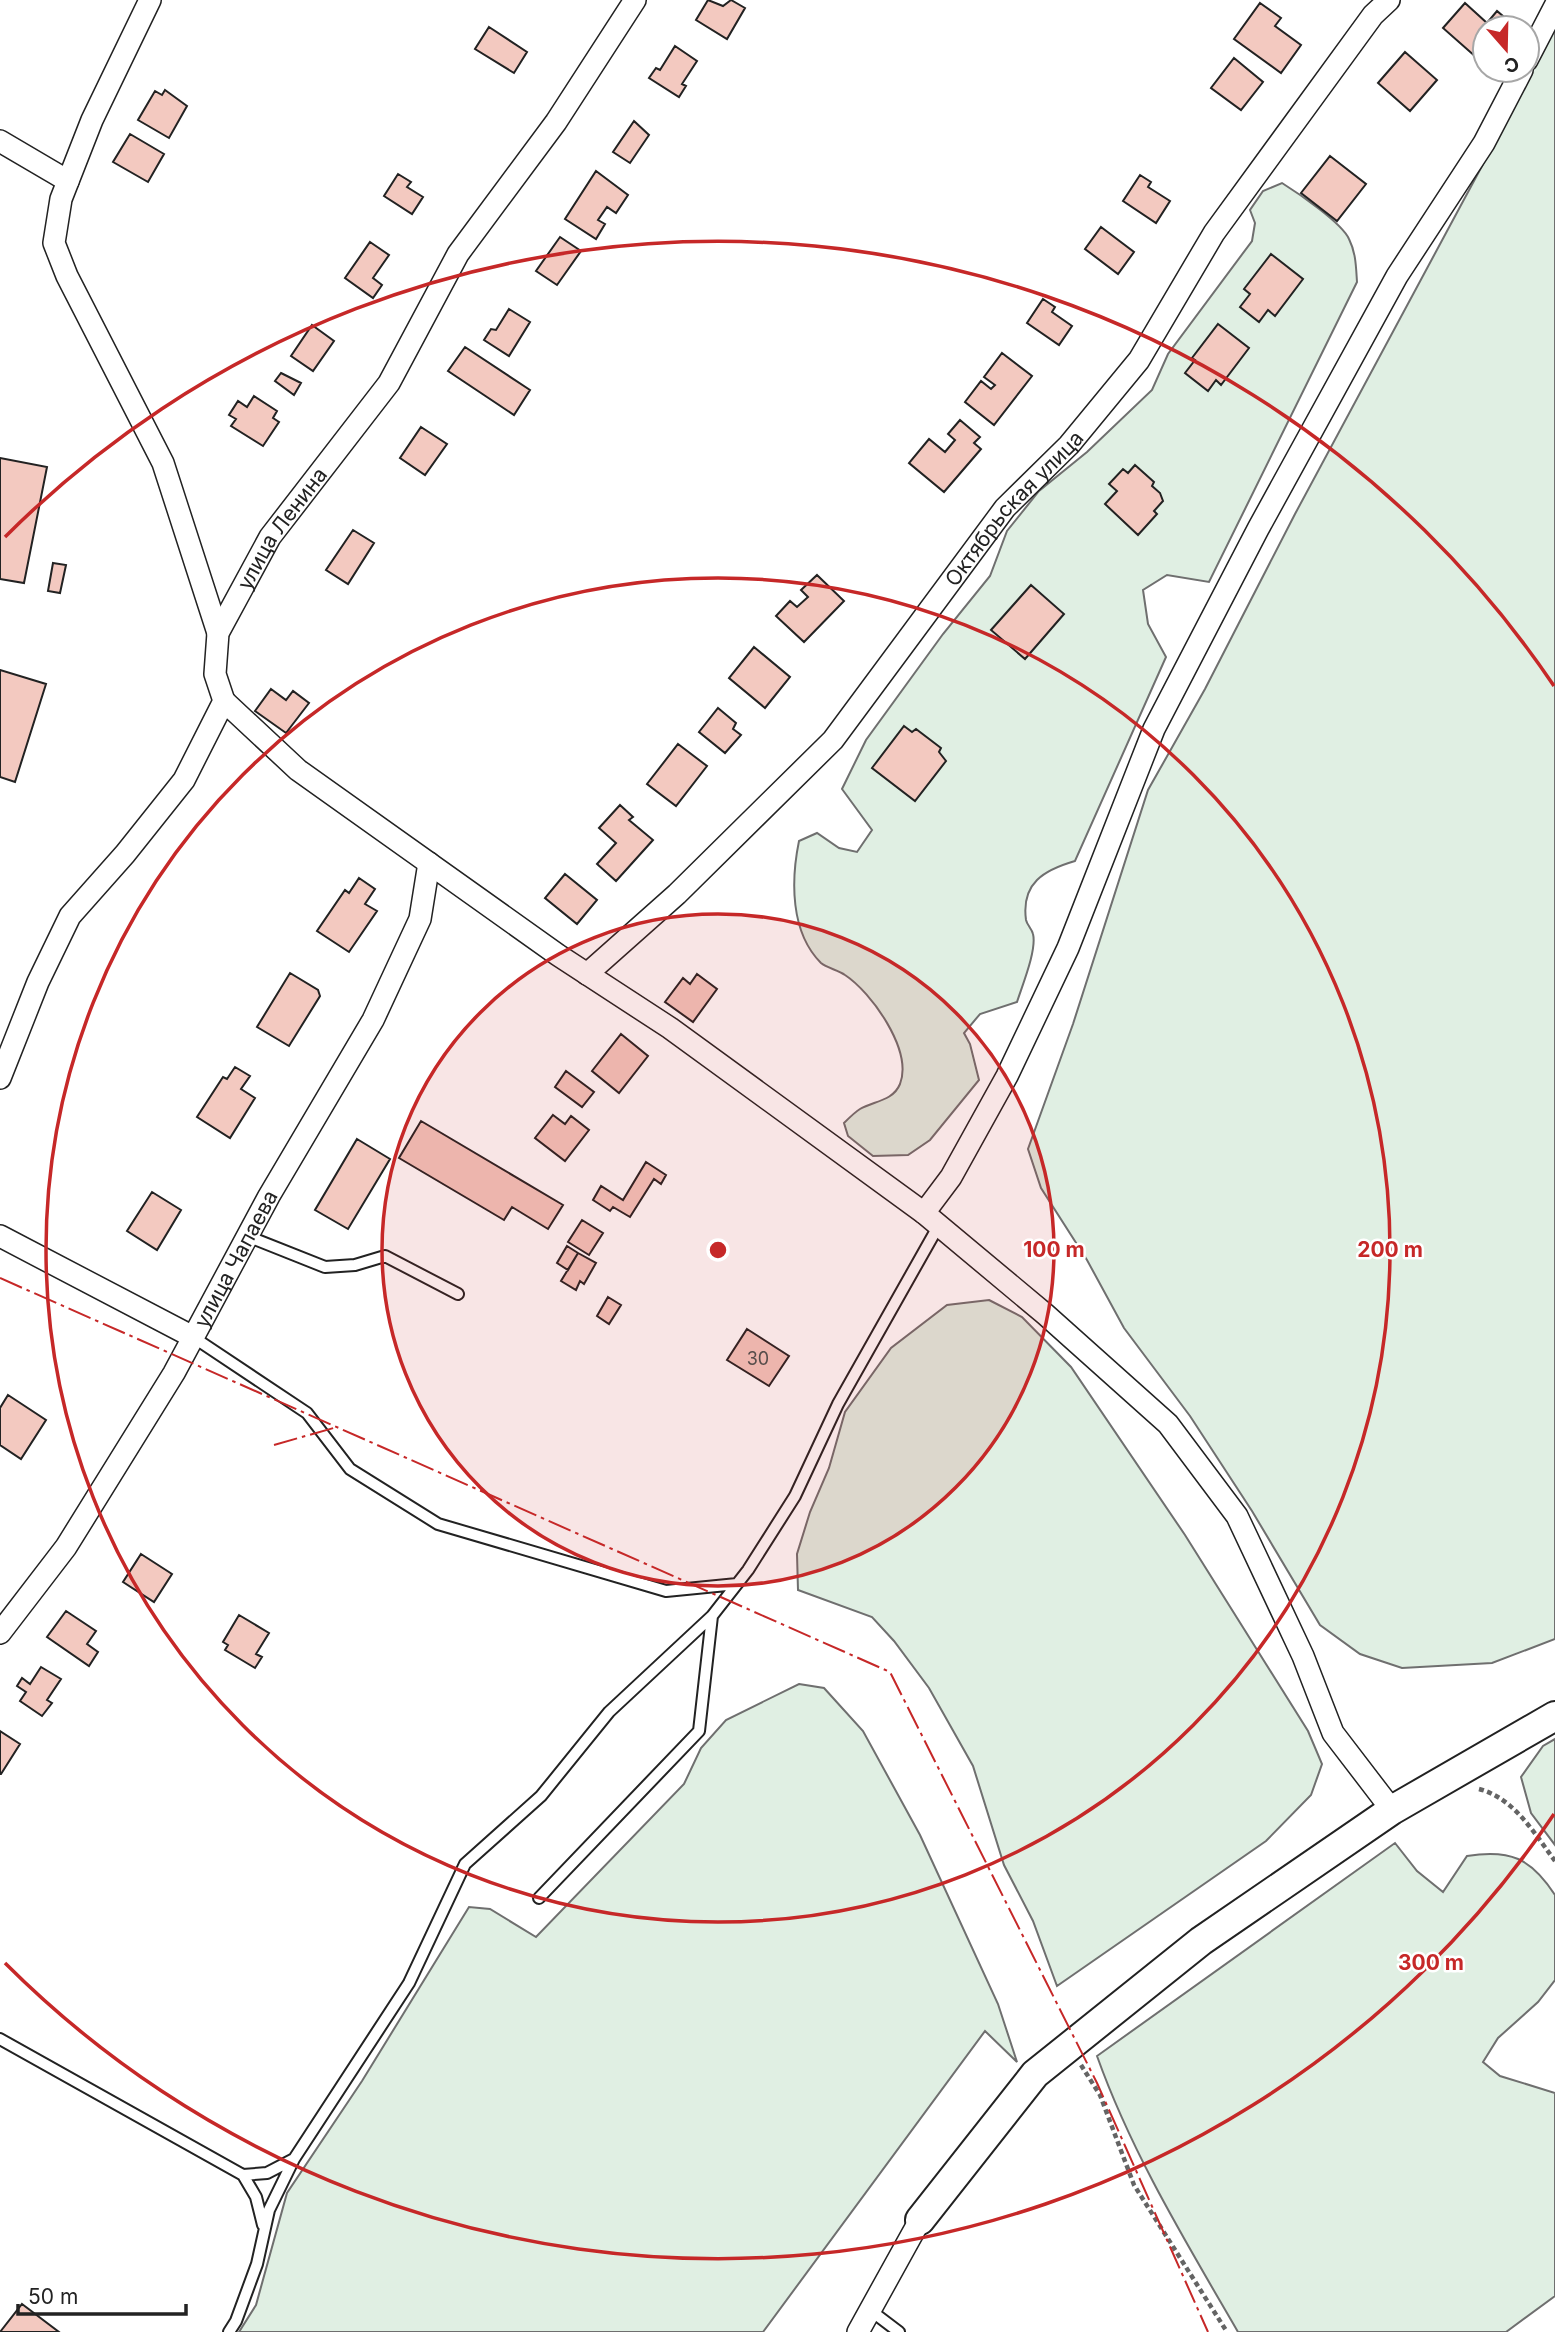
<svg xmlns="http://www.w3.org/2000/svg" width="1555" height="2332" font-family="Inter,sans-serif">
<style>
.green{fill:#e0efe3;stroke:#6f6f6f;stroke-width:2}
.building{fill:#f3c9c0;stroke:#222;stroke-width:2}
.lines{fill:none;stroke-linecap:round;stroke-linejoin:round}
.lane-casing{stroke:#222;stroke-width:14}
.street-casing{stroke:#222;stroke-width:24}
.secondary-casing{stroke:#222;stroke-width:32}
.path{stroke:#646464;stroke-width:4.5;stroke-dasharray:5 3.5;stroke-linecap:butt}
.lane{stroke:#fff;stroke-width:10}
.street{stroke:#fff;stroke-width:21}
.secondary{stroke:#fff;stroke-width:28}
.power{stroke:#c62828;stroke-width:2;stroke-dasharray:24 5 3.5 5;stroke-linecap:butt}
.ring{fill:none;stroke:#c62828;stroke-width:3.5}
.labels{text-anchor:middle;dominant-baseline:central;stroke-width:5;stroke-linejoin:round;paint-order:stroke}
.number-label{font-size:18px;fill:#564c4a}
.street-label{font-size:21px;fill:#222;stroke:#fff}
.centre{fill:#c62828;stroke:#fff;stroke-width:3.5}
.ring-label{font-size:21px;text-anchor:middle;font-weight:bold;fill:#c62828;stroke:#fff;stroke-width:5;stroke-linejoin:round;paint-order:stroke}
</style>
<rect width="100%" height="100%" fill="#fff"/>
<path class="green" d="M1555,16V1639L1492,1663L1402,1668L1360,1654L1320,1625L1252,1511L1190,1416L1124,1328L1087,1260L1041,1188L1028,1149L1073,1024L1148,790L1205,689L1295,514L1482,166Z
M1282,183C1298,193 1342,223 1349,239C1356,253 1356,267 1357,282L1209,582L1167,575L1143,590L1148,624L1166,657L1075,861C1044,870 1021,883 1026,920C1027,925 1032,929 1033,934C1037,950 1022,986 1017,1002L980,1014L964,1033L970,1044L979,1080L930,1140L908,1155L873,1156L848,1136L844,1123C849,1118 855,1112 860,1109C874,1101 893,1101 900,1084C913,1050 871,992 845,975C838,970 827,968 821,963C790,932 791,880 799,841L817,833L839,848L857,852L872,830L842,789L866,740L943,634L990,576L1007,531L1039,491L1087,452L1152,390L1168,354L1252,241L1255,223L1250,210L1263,191Z
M989,1300L1022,1317L1071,1367L1185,1535L1308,1731L1322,1764L1311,1795L1266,1841L1057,1986L1033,1921L1004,1865L973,1766L929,1688L894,1641L872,1617L798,1590L797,1554L810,1512L829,1468L845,1412L891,1348L947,1305Z
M799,1684L824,1688L863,1731L920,1835L998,2004L1017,2062L985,2031L763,2332H239L256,2305L287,2193L362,2081L469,1907L490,1909L536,1937L684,1784L701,1748L726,1720Z
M1555,1739V1845L1531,1813L1521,1777L1543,1746Z
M1395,1843L1417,1871L1443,1892L1467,1856C1510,1849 1531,1858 1555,1895V1980L1538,2002L1498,2038L1483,2062L1500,2076L1555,2093V2296L1506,2332H1238C1186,2242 1132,2154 1097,2056Z"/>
<path class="building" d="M708,0L723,6L731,0L745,8L727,39L696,20Z
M1260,3L1281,18L1275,26L1301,45L1281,73L1234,39Z
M1465,3L1487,23L1497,11L1517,28H1485V65L1443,28Z
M489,27L527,52L514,73L475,49Z
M675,46L697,61L682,84L686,86L679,97L649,78L656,68L660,70Z
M1405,52L1437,80L1410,111L1378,83Z
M1234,58L1263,82L1241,110L1211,88Z
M165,90L187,106L169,138L138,120L155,91L162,95Z
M634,121L649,135L630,163L613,152Z
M130,134L164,154L148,182L113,162Z
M1330,156L1366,184L1337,221L1301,193Z
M596,171L628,195L616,213L607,207L598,220L605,224L596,239L565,219Z
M398,174L411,182L407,187L423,197L412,214L384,196Z
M1140,175L1151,182L1148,187L1170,201L1156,223L1123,201Z
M1101,227L1134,252L1118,274L1085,249Z
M560,237L581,251L557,285L536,271Z
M370,242L389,255L373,278L382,285L373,298L345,278Z
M1271,254L1303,279L1275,316L1268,310L1259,322L1240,307L1250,294L1244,289Z
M1043,299L1055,307L1052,312L1072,326L1059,345L1027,323Z
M509,309L530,322L509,356L484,340L491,329L496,330Z
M1218,324L1249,348L1221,385L1216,380L1208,391L1185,373L1195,360L1192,358Z
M312,325L334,341L313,371L291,356Z
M465,347L530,390L514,415L448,371Z
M1002,353L1032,376L994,425L965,402L981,381L991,389L995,385L984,377Z
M281,373L301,383L294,395L275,381Z
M254,396L277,411L273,418L279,422L263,446L231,426L236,419L229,415L238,401L247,407Z
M960,420L980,437L974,443L981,449L944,492L909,463L929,439L945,452L955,440L948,434Z
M421,427L447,444L425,475L400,458Z
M0,458L47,467L24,583L0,579Z
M1135,465L1154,482L1152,486L1160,493L1163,501L1154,511L1157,514L1138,535L1105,504L1117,491L1109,484L1123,469L1128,473Z
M353,530L374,543L348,584L326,570Z
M53,563L66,565L60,593L48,591Z
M817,575L844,601L804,642L776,616L790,601L797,607L808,597L801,590Z
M1031,585L1064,614L1025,659L991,630Z
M754,647L790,677L765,708L729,678Z
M0,670L46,684L15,782L0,777Z
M271,689L286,700L293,691L309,703L286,733L255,711Z
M718,708L736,723L733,729L741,735L725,753L699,732Z
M904,726L912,732L916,729L941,748L939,752L946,761L915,801L872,768Z
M678,744L707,766L676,806L647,784Z
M620,805L633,817L629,820L653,840L616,881L597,864L616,843L599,828Z
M565,874L597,900L577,924L545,898Z
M359,878L375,889L365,904L377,911L349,952L317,931L345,890L349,893Z
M290,973L318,990L320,996L289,1046L257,1027Z
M697,974L717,989L693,1022L665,1002L683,978L690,984Z
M621,1034L648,1056L619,1093L592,1071Z
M235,1067L250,1076L241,1089L255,1098L230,1138L197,1117L223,1077L227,1079Z
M566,1071L594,1092L582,1107L555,1087Z
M553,1115L565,1124L571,1116L589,1130L565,1161L535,1138Z
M421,1121L563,1205L548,1229L512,1207L504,1220L399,1158Z
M357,1139L390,1159L348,1229L315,1210Z
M646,1162L666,1175L661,1184L654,1179L630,1217L613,1207L610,1211L593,1200L601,1186L623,1200Z
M152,1192L181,1210L157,1250L127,1231Z
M582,1220L603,1233L589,1255L568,1242Z
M567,1246L578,1253L568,1270L557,1263Z
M578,1253L596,1263L584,1284L580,1281L576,1290L561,1281Z
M608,1297L621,1305L609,1324L597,1316Z
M747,1329L789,1356L769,1386L727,1360Z
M8,1395L46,1420L21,1459L0,1445V1408Z
M141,1554L172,1574L154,1602L123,1582Z
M66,1611L96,1631L87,1644L98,1652L89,1666L47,1637Z
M239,1615L269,1633L256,1654L262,1657L255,1668L225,1650L228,1645L223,1642Z
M41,1667L61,1679L47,1700L52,1703L42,1716L20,1701L26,1692L17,1686L22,1678L30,1684Z
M0,1731L20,1744L1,1774H0Z
M22,2304L59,2332H0Z"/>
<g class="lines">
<defs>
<path id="lane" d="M247,1236L325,1267L355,1265L385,1256L458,1294
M193,1337L307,1413L350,1469L438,1524L666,1591L737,1584
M539,1898L699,1731L712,1616L748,1570L795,1496L838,1404L939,1225
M0,2039L243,2175L256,2197L263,2225
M243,2175L267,2173L294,2159
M870,2310L899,2332
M229,2332L236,2321L257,2264L269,2210L294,2159L409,1983L465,1864L541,1796L609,1712L712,1616"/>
<g id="street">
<path d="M150,0L92,120L61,199L54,243L67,276L163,463L218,633"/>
<path d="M1527,60L1555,6"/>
<path d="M0,141L68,181"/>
<path d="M224,701L298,770L558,955L670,1028L924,1213L1045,1314L1168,1424L1237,1516L1303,1656L1333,1733L1392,1810"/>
<path id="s1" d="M587,974L677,894L833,740L1005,508L1069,445L1139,360L1214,233L1373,15L1389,0"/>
<path id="s2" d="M0,1078L38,982L70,916L125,854L184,780L224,701L215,674L218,633L270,537L389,383L458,254L556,122L635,0"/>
<path d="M924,1213L951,1177L1007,1076L1068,948L1154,729L1258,529L1397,276L1484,143L1522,70"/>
<path d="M0,1236L193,1337"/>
<path id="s3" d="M0,1633L66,1547L174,1373L269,1196L373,1020L420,919L429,863"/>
<path d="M858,2332L920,2220"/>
</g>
<path id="secondary" d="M920,2220L1035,2074L1201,1941L1392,1810L1555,1716"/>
</defs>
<use href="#lane" class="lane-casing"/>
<use href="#street" class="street-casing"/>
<use href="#secondary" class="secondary-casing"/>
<path class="path" d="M1479,1789C1514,1798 1535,1834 1555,1861
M1081,2065L1100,2095L1134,2185L1227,2332"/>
<use href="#lane" class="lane"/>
<use href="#street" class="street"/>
<use href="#secondary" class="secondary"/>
<path class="power" d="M0,1278L890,1672L1097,2083L1208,2332
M274,1445L337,1427"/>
</g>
<circle cx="718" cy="1250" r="336" fill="#c62828" fill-opacity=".12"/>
<g class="ring">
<circle cx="718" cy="1250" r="336"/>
<circle cx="718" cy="1250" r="672"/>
<path d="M1554 1814A1008 1008 0 0 1 5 1963M5 537A1008 1008 0 0 1 1554 686"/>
</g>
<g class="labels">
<g class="number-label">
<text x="758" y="1358">30</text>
</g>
<g class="street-label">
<text stroke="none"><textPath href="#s1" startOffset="634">Октябрьская улица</textPath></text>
<text stroke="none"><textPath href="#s2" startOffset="635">улица Ленина</textPath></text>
<text stroke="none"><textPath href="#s3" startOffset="443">улица Чапаева</textPath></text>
</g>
</g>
<circle cx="718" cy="1250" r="10" class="centre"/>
<g class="ring-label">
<text x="1054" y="1257">100 m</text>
<text x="1390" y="1257">200 m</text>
<text x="1431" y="1970">300 m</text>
</g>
<g transform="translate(1506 49) rotate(160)"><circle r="33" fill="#ffffff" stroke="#a7a7a7" stroke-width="2"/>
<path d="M0-5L12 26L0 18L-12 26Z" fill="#c62828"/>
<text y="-10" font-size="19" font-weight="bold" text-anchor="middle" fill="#222222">С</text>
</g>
<path d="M18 2304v10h168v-10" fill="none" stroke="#222222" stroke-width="3.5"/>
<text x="28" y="2304" font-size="21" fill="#222222" stroke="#ffffff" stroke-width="5" paint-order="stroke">50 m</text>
</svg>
